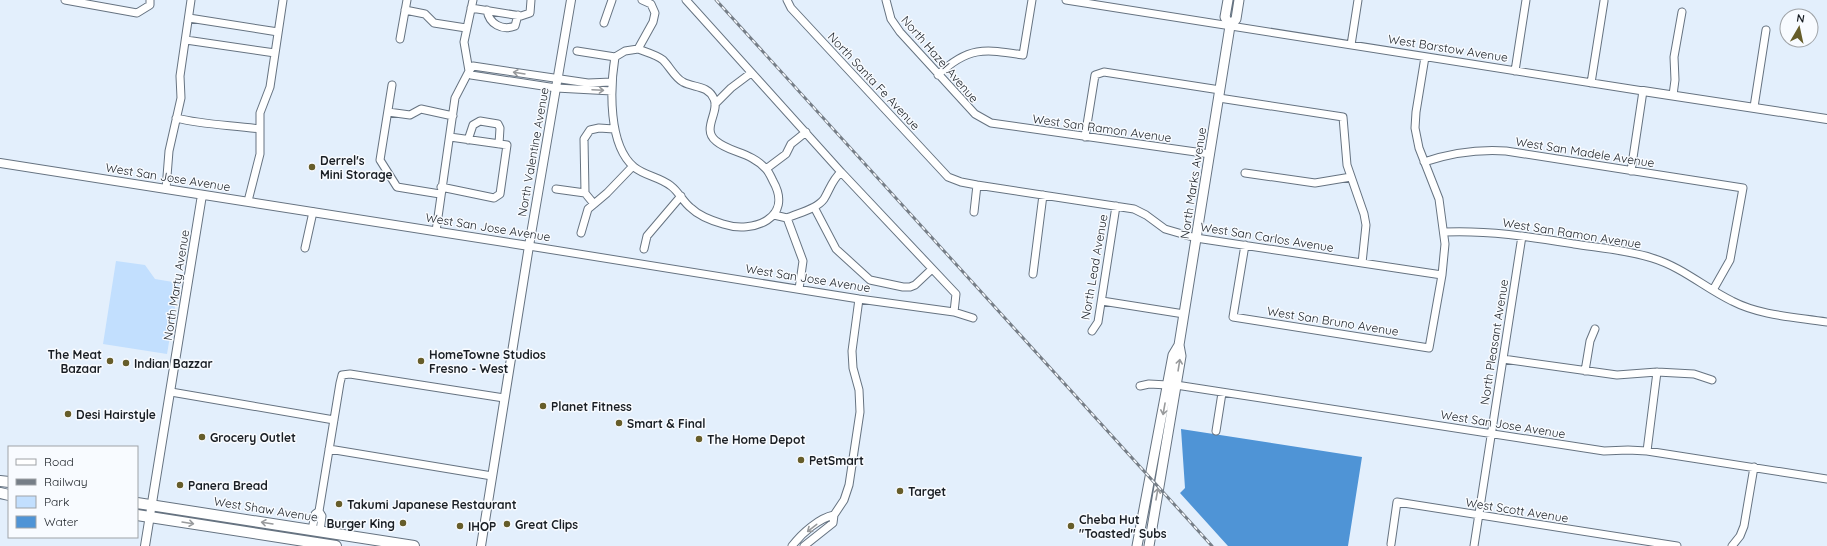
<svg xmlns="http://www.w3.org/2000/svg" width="1827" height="546" font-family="Quicksand,sans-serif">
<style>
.green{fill:#c2dffe}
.water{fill:#4f94d6}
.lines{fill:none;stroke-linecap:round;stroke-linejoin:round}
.minor-casing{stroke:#667381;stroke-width:9}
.tertiary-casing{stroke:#667381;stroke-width:10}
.secondary-casing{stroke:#667381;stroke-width:11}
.primary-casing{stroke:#667381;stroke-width:12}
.minor{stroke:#fff;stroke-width:7}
.tertiary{stroke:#fff;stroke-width:8}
.secondary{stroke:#fff;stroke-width:9}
.primary{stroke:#fff;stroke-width:10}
.rail-casing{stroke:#767e87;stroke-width:3}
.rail{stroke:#f8fbff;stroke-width:1.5;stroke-dasharray:4.5;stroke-linecap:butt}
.oneway{stroke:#989a9c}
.poi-dot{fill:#665d2a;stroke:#f8fbff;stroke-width:1.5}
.labels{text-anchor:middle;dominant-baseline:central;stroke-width:3;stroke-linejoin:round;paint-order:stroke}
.street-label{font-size:12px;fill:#191e24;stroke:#f8fbff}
.poi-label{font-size:12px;font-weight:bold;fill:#191e24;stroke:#f8fbff;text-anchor:start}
</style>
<rect width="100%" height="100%" fill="#e3effc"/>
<path class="green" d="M116,261L145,265L155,279L179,283L167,354L103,344Z"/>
<path class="water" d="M1181,429L1362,457L1348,546H1228L1180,493L1185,488Z"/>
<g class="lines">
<defs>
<path id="minor" d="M65,0L137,13L150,5V0
M686,0L841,172L956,294L954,312
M787,0L791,8L948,177L961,182L977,185L1134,209L1146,215L1165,229L1196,238L1442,275
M886,0L891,19L900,32L975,114L991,123L1210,154
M1066,0L1643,91L1631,171
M471,8L521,16L530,13L531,0
M405,10L425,14L434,23L466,28
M487,10C489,24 502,31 515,26L518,15
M189,18L278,32
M604,23L612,0
M400,39L407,0
M186,40L275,53
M1351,45L1358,0
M638,49C646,52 657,55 663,60C670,67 675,78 683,82C694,88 708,85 714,99C720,112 701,129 716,141C730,153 751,152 766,169C769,172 771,177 773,181C794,218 753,234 723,224C713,221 699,216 691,208C683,202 679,192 671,186C660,177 645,176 634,167C608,145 610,88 615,57L625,51Z
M638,49L653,22L655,13L651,4L642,0
M577,51L615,57
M1515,71L1526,0
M938,75C968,46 985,49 1023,55L1032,0
M612,82L588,83L473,66L469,71L471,75L556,88L612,91
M1591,83L1604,1
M392,85L380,160L397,187L440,194
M1673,95L1675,80L1674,57L1682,12
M1219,98L1343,117L1347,165L1364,214L1366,225L1362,263
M715,104L731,88L751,73
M1754,107L1766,30
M388,112L410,115L421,109L453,116
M176,118C204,125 232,125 260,129
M614,129L599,128L590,130L584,139L585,193L594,204L607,193L633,166
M1085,137L1095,75L1104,72L1220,90
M468,140L473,125L480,121L498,124L500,128L499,144
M1424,162C1451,153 1477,149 1506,151L1743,188L1730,260L1713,290
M766,169L786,154L791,144L806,132
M1245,173L1315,183L1351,177
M441,187L494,198L500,194L507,145L450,137
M166,189L169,151L181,98L180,76L191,0
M556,189L585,193
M248,201L260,154V113L270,87L283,0
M814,207L836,249L870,280L903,287H910L915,285L932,269
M974,212L977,185
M774,215L787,218L803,261L799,289
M787,218C798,213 817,209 824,199C830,189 832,180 841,172
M436,231L455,98L469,71L464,42L473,0
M1444,232C1489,230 1531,237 1574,244C1600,248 1627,250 1652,258C1682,267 1705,288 1732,301C1761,316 1796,317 1827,322
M581,233L588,209L594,204
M1245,245L1233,317L1429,348L1442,275L1445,244L1439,199L1419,148L1415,128L1416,112L1425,57
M529,246L859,299L954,312L973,318
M305,248L313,212
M644,249L647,236L681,196
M1033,274L1043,195
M1102,301L1184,314
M1092,331L1098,322L1116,206
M1503,359L1617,375L1657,372L1694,374L1712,380
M1585,371L1590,341L1595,329
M1176,385L1604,451L1628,450L1647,451L1827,479
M1140,386L1149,384L1168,385
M171,392L334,420
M1216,431L1222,393
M329,449L492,476
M1647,451L1657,372
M319,511L322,516L320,531
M312,530L315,514L319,511L340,383L342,375L350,374L504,398
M1391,544L1397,502L1677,546
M792,546C802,533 819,518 834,515
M804,546L833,523L834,515L844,500L849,485L860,412L859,390L853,368L852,351L859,299
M1474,546L1522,236
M1732,546L1740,536L1744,526L1754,467"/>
<path id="tertiary" d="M1643,91L1827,119
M0,163L529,246
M145,546L202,195
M481,546L529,246L571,0"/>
<path id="secondary" d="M1228,0L1225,17L1230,26
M1137,546L1173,355L1179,345L1230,26L1236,19L1239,0
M1149,546L1181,356L1179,345"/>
<path id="primary" d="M0,481L9,482
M0,493L9,495
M137,503L414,546
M137,515L336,546"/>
</defs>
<use href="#minor" class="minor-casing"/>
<use href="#tertiary" class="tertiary-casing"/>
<use href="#secondary" class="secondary-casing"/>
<use href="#primary" class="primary-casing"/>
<use href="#minor" class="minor"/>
<use href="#tertiary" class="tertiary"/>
<use href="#secondary" class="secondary"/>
<use href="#primary" class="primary"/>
<defs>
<path id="rail" d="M716,0L1212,546"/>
</defs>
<use href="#rail" class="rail-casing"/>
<use href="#rail" class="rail"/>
</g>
<defs><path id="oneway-shaft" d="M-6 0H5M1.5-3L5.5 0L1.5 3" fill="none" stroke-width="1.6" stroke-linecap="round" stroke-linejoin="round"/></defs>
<g class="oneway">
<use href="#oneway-shaft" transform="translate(519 73) rotate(-171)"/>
<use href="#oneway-shaft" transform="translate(598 90) rotate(3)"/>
<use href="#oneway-shaft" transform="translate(1179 365) rotate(-81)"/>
<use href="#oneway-shaft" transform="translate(1164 409) rotate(100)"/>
<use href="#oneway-shaft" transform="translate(1157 494) rotate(-80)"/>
<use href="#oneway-shaft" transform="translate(188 523) rotate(9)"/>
<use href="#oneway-shaft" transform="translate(267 523) rotate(-171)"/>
<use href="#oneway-shaft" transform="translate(812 528) rotate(142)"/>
</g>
<g class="poi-dot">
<circle cx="312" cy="167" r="4"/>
<circle cx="110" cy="361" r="4"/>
<circle cx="421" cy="361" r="4"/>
<circle cx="126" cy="363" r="4"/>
<circle cx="543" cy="406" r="4"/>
<circle cx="68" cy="414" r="4"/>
<circle cx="619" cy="423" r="4"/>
<circle cx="202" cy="437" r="4"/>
<circle cx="699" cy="439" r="4"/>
<circle cx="801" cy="460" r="4"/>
<circle cx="180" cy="485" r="4"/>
<circle cx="900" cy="491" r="4"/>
<circle cx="339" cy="504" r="4"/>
<circle cx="403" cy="523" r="4"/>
<circle cx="507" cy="524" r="4"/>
<circle cx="460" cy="526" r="4"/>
<circle cx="1071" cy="526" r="4"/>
</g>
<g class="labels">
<g class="street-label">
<text transform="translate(1448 48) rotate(9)">West Barstow Avenue</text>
<text transform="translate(940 59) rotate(49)">North Hazel Avenue</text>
<text transform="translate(874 81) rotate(47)">North Santa Fe Avenue</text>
<text transform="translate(1102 128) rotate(8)">West San Ramon Avenue</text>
<text transform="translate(533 152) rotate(-80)">North Valentine Avenue</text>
<text transform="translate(1585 152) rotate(9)">West San Madele Avenue</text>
<text transform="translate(168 177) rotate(9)">West San Jose Avenue</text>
<text transform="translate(1193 183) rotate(-81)">North Marks Avenue</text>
<text transform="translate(488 227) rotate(9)">West San Jose Avenue</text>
<text transform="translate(1572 233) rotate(9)">West San Ramon Avenue</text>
<text transform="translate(1267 237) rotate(9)">West San Carlos Avenue</text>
<text transform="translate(1094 267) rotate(-80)">North Lead Avenue</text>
<text transform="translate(808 278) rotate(9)">West San Jose Avenue</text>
<text transform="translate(176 285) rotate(-81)">North Marty Avenue</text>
<text transform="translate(1333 321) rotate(9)">West San Bruno Avenue</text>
<text transform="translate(1494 342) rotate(-81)">North Pleasant Avenue</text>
<text transform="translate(1503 424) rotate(9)">West San Jose Avenue</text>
<text transform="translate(266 509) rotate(9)">West Shaw Avenue</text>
<text transform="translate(1517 510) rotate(9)">West Scott Avenue</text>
</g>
<g class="poi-label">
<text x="320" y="160">Derrel's<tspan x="320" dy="14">Mini Storage</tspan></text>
<text x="102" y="354" text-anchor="end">The Meat<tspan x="102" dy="14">Bazaar</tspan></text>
<text x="429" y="354">HomeTowne Studios<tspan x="429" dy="14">Fresno - West</tspan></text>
<text x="134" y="363">Indian Bazzar</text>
<text x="551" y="406">Planet Fitness</text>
<text x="76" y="414">Desi Hairstyle</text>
<text x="627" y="423">Smart &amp; Final</text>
<text x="210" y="437">Grocery Outlet</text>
<text x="707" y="439">The Home Depot</text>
<text x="809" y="460">PetSmart</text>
<text x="188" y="485">Panera Bread</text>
<text x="908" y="491">Target</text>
<text x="347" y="504">Takumi Japanese Restaurant</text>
<text x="1079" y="519">Cheba Hut<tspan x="1079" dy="14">"Toasted" Subs</tspan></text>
<text x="395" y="523" text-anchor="end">Burger King</text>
<text x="515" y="524">Great Clips</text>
<text x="468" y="526">IHOP</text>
</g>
</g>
<rect x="8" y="446" width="130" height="92" fill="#f8fbff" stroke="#9fa3a7"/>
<rect x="16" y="459" width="20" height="6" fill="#ffffff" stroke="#9fa3a7"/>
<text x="44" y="466" font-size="12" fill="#191e24">Road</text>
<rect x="16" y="479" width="20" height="6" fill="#767e87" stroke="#9fa3a7"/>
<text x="44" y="486" font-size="12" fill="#191e24">Railway</text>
<rect x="16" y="496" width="20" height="12" fill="#c2dffe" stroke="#9fa3a7"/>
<text x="44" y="506" font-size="12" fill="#191e24">Park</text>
<rect x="16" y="516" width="20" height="12" fill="#4f94d6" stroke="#9fa3a7"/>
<text x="44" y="526" font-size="12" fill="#191e24">Water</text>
<g transform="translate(1799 28) rotate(9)"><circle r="19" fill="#f8fbff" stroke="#9fa3a7"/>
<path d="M0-3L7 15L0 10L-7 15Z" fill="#665d2a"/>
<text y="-6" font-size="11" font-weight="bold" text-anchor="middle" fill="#191e24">N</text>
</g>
</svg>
